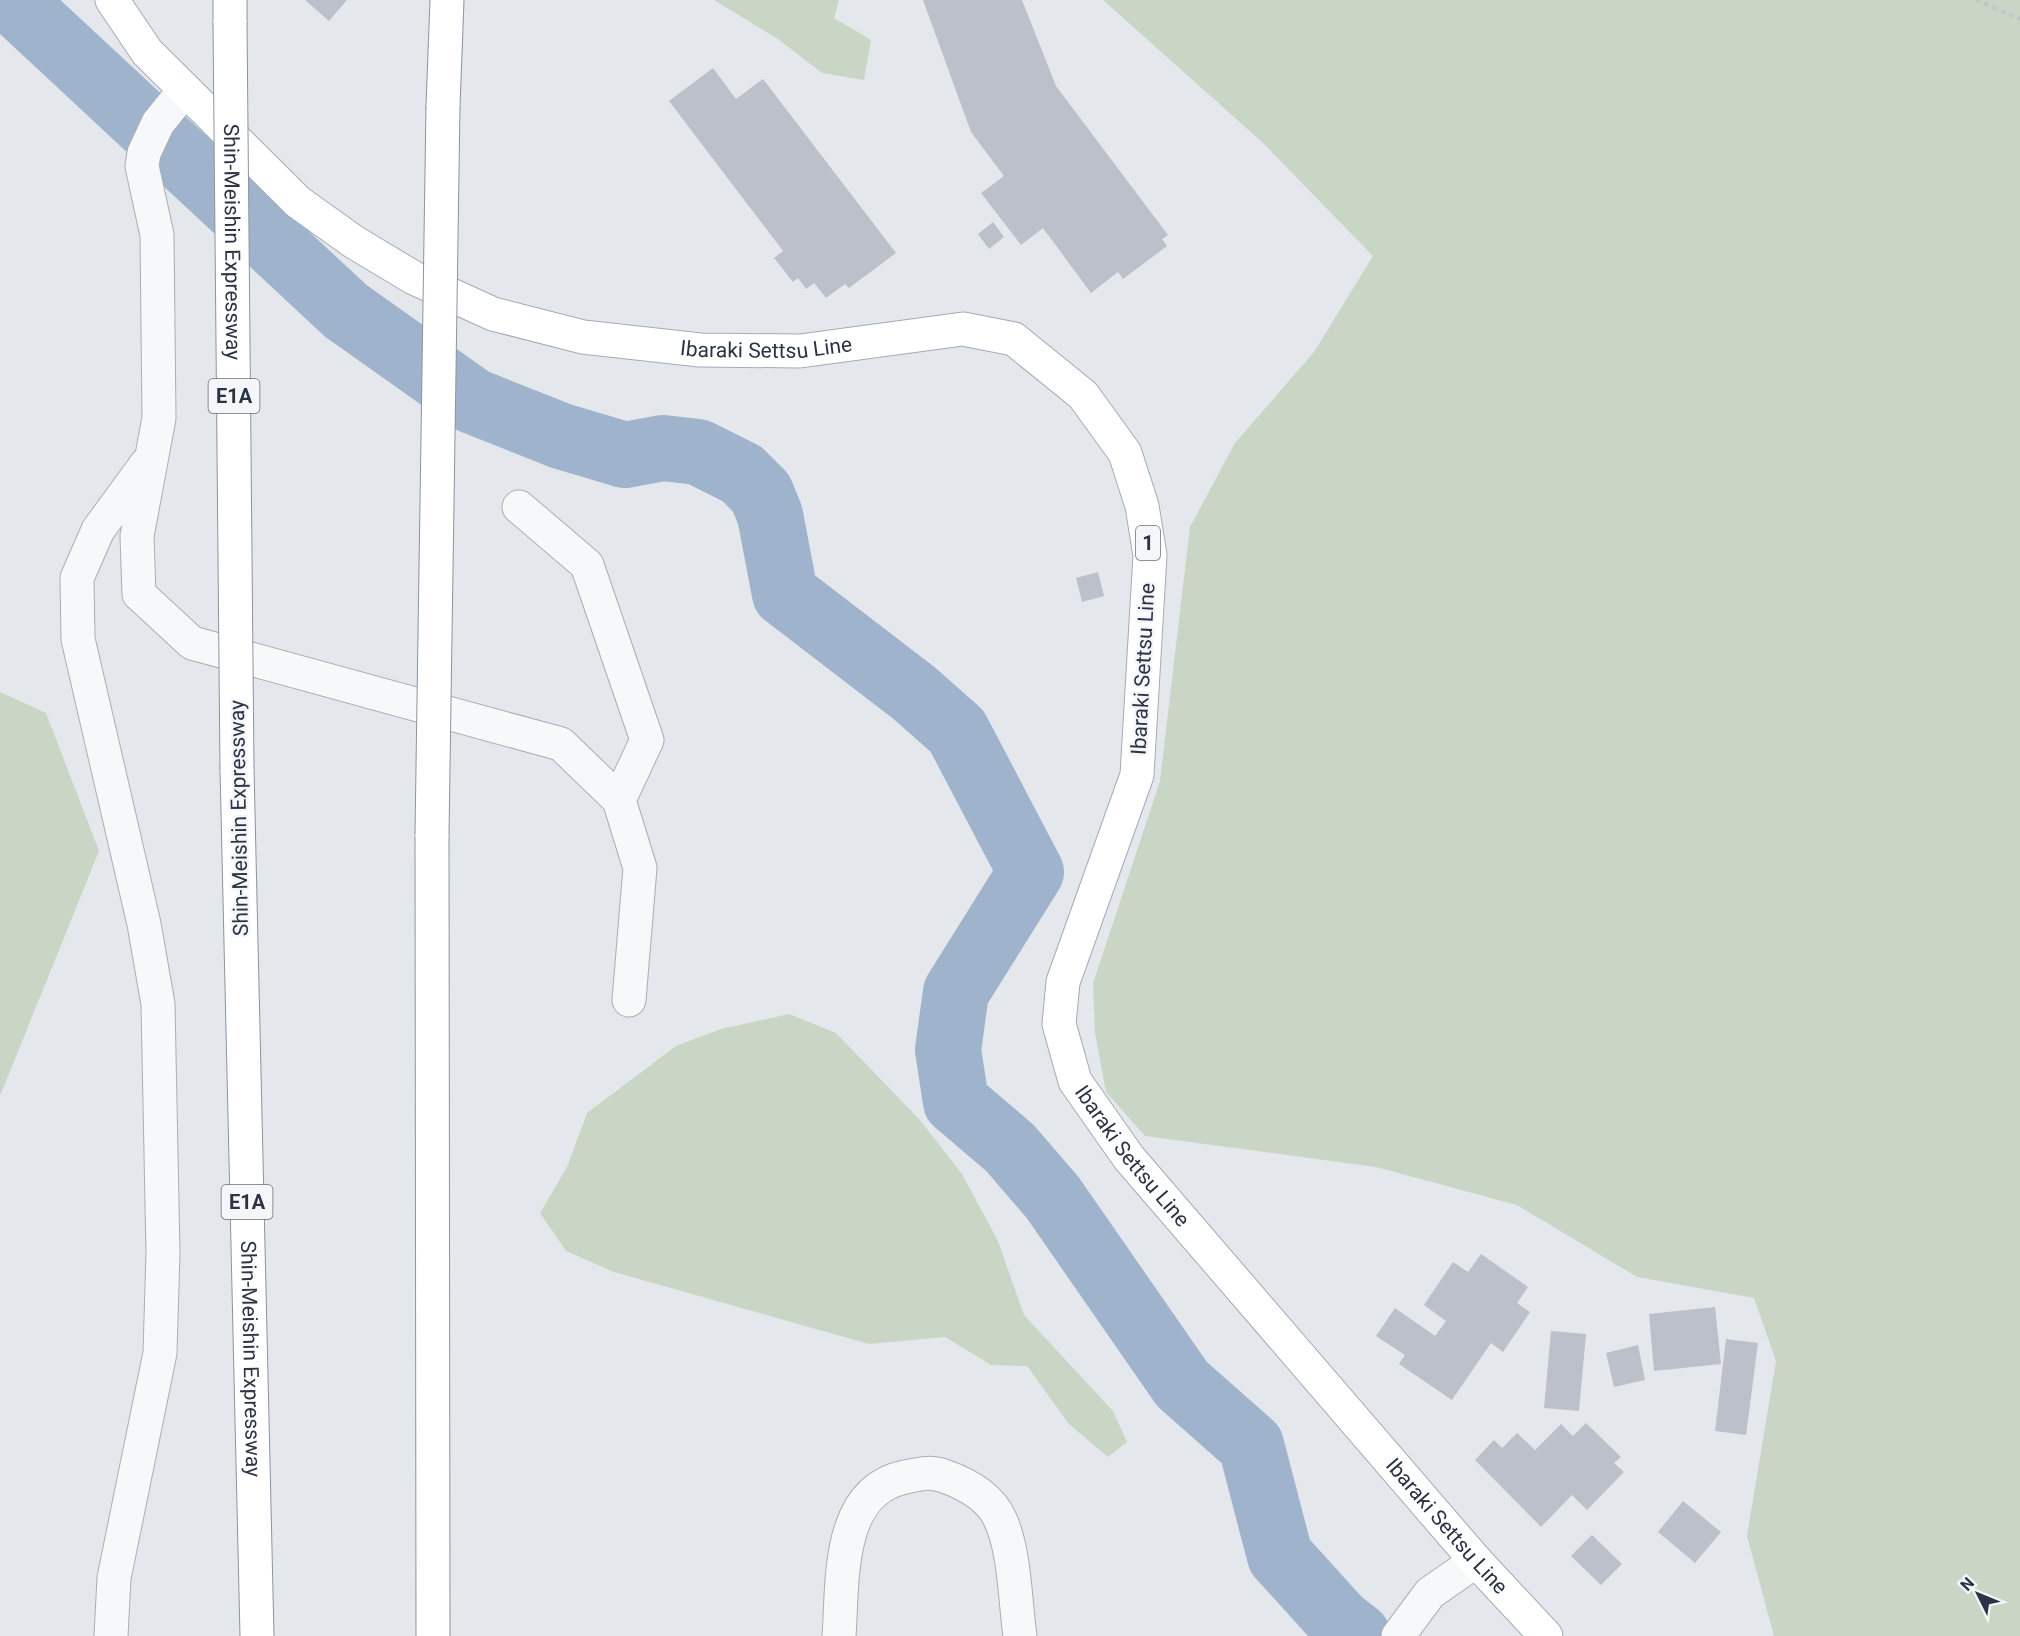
<svg xmlns="http://www.w3.org/2000/svg" width="2020" height="1636" font-family="Roboto,sans-serif">
<style>
.green{fill:#c9d6c5}
.lines{fill:none;stroke-linecap:round;stroke-linejoin:round}
.river{stroke:#9fb4cc;stroke-width:66}
.building{fill:#bbc0ca}
.minor-casing{stroke:#a9aeb7;stroke-width:35}
.major-casing{stroke:#a3abb8;stroke-width:35}
.highway-casing{stroke:#8b94a3;stroke-width:35}
.path{stroke:#c2c5cb;stroke-width:4;stroke-dasharray:4.5 4.5;stroke-linecap:butt}
.minor{stroke:#f7f8fa;stroke-width:33}
.major{stroke:#fff;stroke-width:33}
.highway{stroke:#fff;stroke-width:33}
.highway-bridge-casing{stroke:#8b94a3;stroke-width:35;stroke-linecap:butt}
.highway-bridge{stroke:#fff;stroke-width:33}
.labels{text-anchor:middle;dominant-baseline:central;stroke-width:5;stroke-linejoin:round;paint-order:stroke}
.shield{fill:#f4f6f9;stroke:#676e7b;stroke-width:1.5}
.shield-label{font-size:20px;font-weight:bold;fill:#2b3445}
.street-label{font-size:21px;fill:#2b3445;stroke:#f4f6f9}
</style>
<rect width="100%" height="100%" fill="#e4e7ec"/>
<path class="green" d="M714,0H839L834,18L871,40L864,80L822,73L778,39Z
M1103,0H2020V1636H1774L1747,1536L1776,1361L1754,1298L1637,1277L1517,1205L1376,1167L1145,1136L1106,1092L1095,1033L1093,983L1160,781L1190,527L1235,443L1314,352L1373,256L1262,142Z
M0,692L46,713L99,851L0,1096Z
M789,1014L836,1033L919,1119L962,1174L998,1241L1024,1315L1113,1411L1127,1442L1108,1457L1069,1424L1027,1366L991,1365L945,1337L869,1344L614,1272L566,1251L540,1213L567,1167L587,1113L676,1046L721,1029Z"/>
<g class="lines">
<path class="river" d="M12,0L346,311L473,401L561,436L625,455L663,448L698,452L742,474L761,493L770,515L785,594L914,693L957,731L1031,872L956,992L948,1050L956,1102L1010,1148L1053,1198L1182,1384L1251,1445L1280,1556L1339,1621L1358,1636"/>
</g>
<path class="building" d="M305,0H347L329,21Z
M923,0H1022L1056,86L1168,235L1162,239L1167,246L1123,279L1118,272L1091,293L1043,228L1021,245L981,193L1004,176L971,132Z
M713,68L736,99L763,79L896,253L849,288L845,284L826,298L814,283L806,289L798,278L793,282L774,258L783,251L669,101Z
M993,222L1004,237L989,249L978,234Z
M1098,572L1104,596L1082,602L1076,578Z
M1481,1254L1528,1287L1517,1303L1530,1312L1503,1352L1491,1343L1452,1400L1399,1364L1405,1355L1376,1336L1395,1308L1435,1336L1446,1321L1424,1305L1453,1262L1468,1272Z
M1715,1307L1721,1364L1654,1371L1649,1314Z
M1551,1331L1586,1334L1579,1411L1544,1408Z
M1726,1339L1758,1343L1746,1435L1715,1431Z
M1638,1345L1645,1380L1614,1387L1606,1353Z
M1586,1423L1621,1457L1614,1463L1624,1472L1587,1510L1572,1495L1541,1527L1475,1460L1494,1440L1502,1448L1517,1433L1535,1450L1561,1424L1573,1436Z
M1683,1501L1721,1532L1695,1563L1658,1532Z
M1592,1535L1622,1564L1601,1585L1571,1556Z"/>
<g class="lines">
<defs>
<path id="minor" d="M184,91L158,123L144,153L142,166L157,235L159,418L137,536L139,594L192,643L561,744L619,800L640,868L629,1000
M519,507L587,565L647,740L619,800
M111,1636L114,1578L160,1353L163,1253L158,1004L144,924L78,639L77,578L98,530L147,463
M839,1636C843,1582 836,1491 905,1477C920,1474 930,1471 944,1476C967,1484 990,1497 1000,1519C1015,1551 1015,1601 1020,1636
M1398,1636L1430,1593L1476,1561"/>
<g id="major">
<path id="s1" d="M112,0L147,52L298,202L354,242L414,278L493,314L583,337L700,350L800,351L963,329L1014,339L1083,395L1125,453L1142,506L1150,555L1137,775L1063,982L1059,1024L1075,1081L1129,1158L1476,1561L1546,1636"/>
</g>
<g id="highway">
<path d="M230,23V0"/>
<path d="M443,106L447,0"/>
<path id="s2" d="M237,769L257,1636"/>
<path d="M432,834L433,1636"/>
</g>
</defs>
<use href="#minor" class="minor-casing"/>
<use href="#major" class="major-casing"/>
<use href="#highway" class="highway-casing"/>
<path class="path" d="M1976,0L2020,19"/>
<use href="#minor" class="minor"/>
<use href="#major" class="major"/>
<use href="#highway" class="highway"/>
<defs>
<g id="highway-bridge">
<path id="s3" d="M230,23L237,769"/>
<path d="M432,834L443,106"/>
</g>
</defs>
<use href="#highway-bridge" class="highway-bridge-casing"/>
<use href="#highway-bridge" class="highway-bridge"/>
</g>
<g class="labels">
<g class="shield">
<rect x="208.5" y="379" width="51" height="34" rx="4.5"/>
<rect x="1136" y="526" width="24" height="34" rx="4.5"/>
<rect x="221.5" y="1185" width="51" height="34" rx="4.5"/>
</g>
<g class="shield-label">
<text x="234" y="396">E1A</text>
<text x="1148" y="543">1</text>
<text x="247" y="1202">E1A</text>
</g>
<g class="street-label">
<text stroke="none"><textPath href="#s3" startOffset="219">Shin-Meishin Expressway</textPath></text>
<text stroke="none"><textPath href="#s1" startOffset="778">Ibaraki Settsu Line</textPath></text>
<text transform="translate(1143 669) rotate(-87)">Ibaraki Settsu Line</text>
<text transform="translate(239 818) rotate(-91)">Shin-Meishin Expressway</text>
<text stroke="none"><textPath href="#s1" startOffset="1930">Ibaraki Settsu Line</textPath></text>
<text stroke="none"><textPath href="#s2" startOffset="590">Shin-Meishin Expressway</textPath></text>
<text stroke="none"><textPath href="#s1" startOffset="2416">Ibaraki Settsu Line</textPath></text>
</g>
</g>
<g transform="translate(1978 1594) rotate(313)" stroke="#f4f6f9" stroke-width="4.5" paint-order="stroke">
<path d="M0-4.5L10 22L0 15L-10 22Z" fill="#2b3445"/>
<text y="-9" font-size="16" font-weight="bold" text-anchor="middle" fill="#2b3445">N</text>
</g>
</svg>
